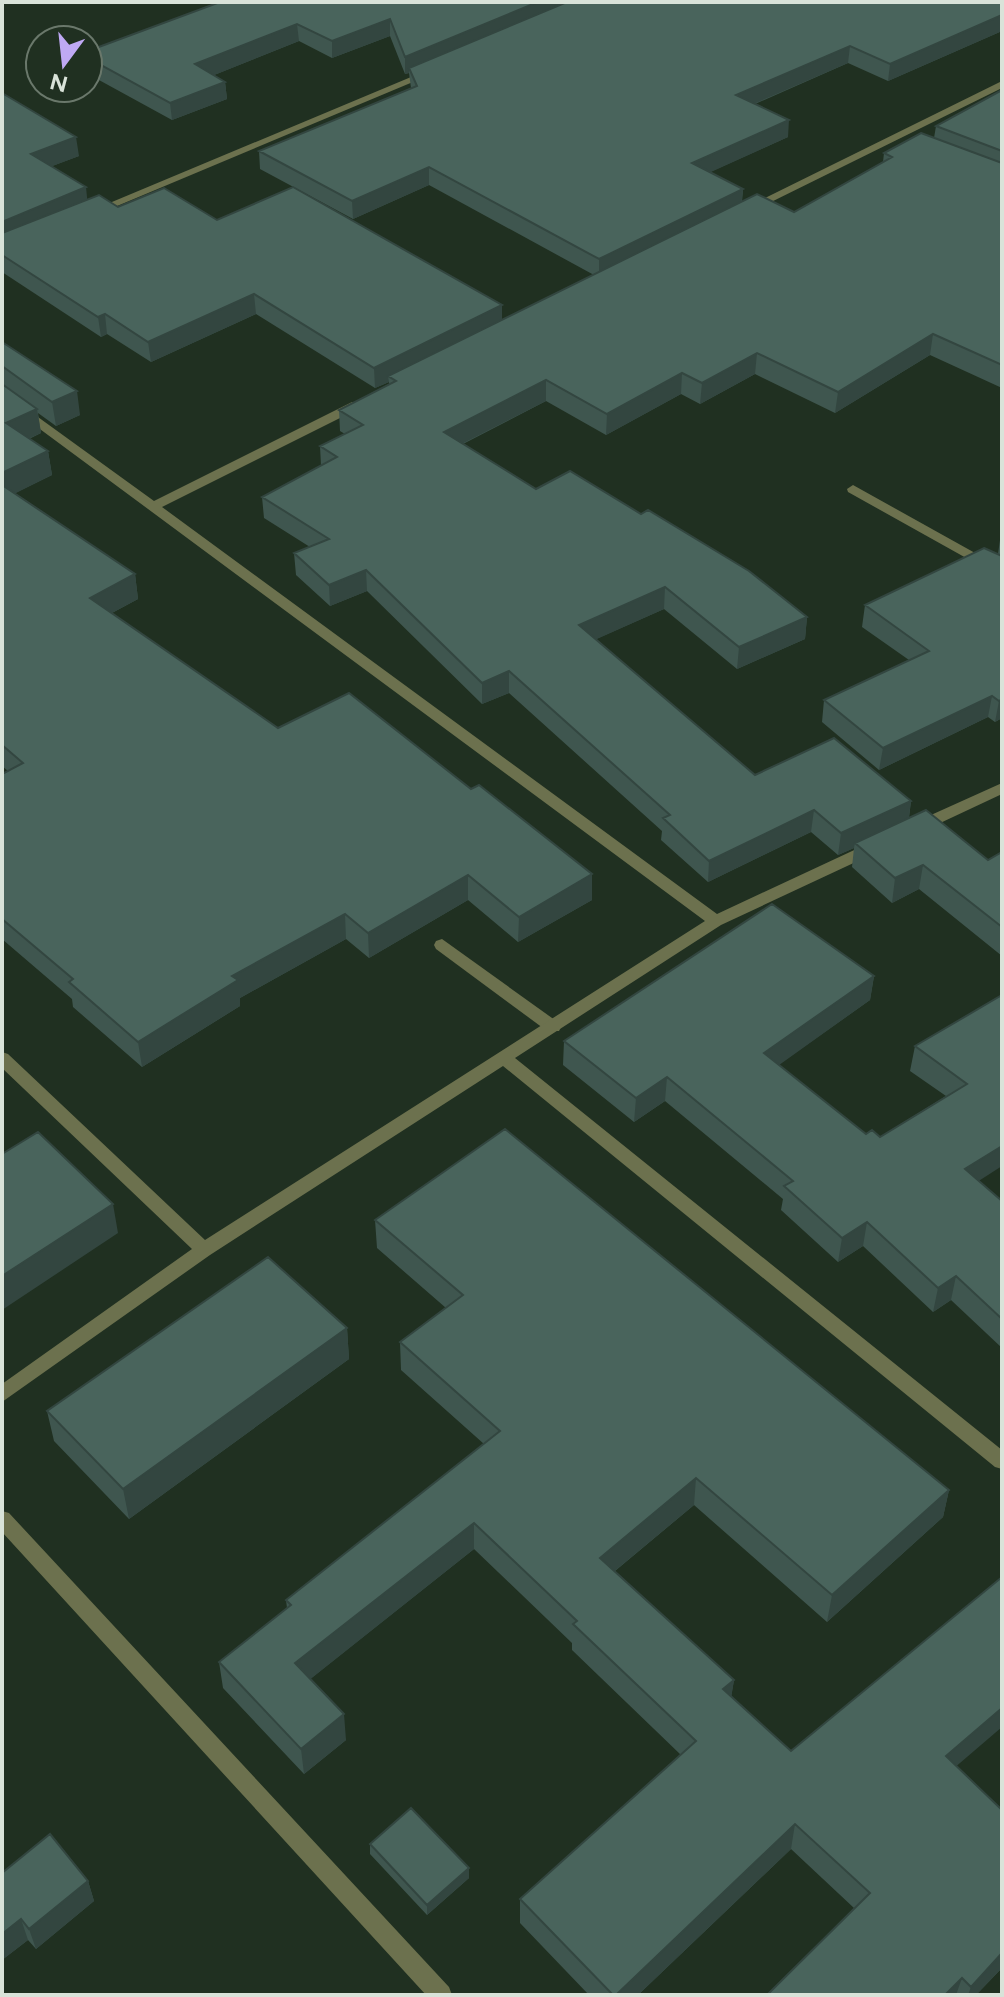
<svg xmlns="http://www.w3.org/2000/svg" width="1004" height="1997" font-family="Figtree,sans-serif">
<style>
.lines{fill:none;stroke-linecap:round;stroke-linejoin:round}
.service{fill:#6c714e;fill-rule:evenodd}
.minor{fill:#6c714e;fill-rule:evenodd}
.wall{fill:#3f564f}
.shaded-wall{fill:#334640}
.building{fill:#49645c;stroke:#334640;stroke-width:2}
</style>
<rect width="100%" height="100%" fill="#203021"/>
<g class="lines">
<path class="service" d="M442,939L559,1023L561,1027L559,1031H547L436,949L434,945L436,941Z"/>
<path class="minor" d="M423,72L432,74L98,214L88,212Z
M1002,81V88L753,211L743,209Z
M2,391L154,501L352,402H360V408L162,507L717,914L865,845H875L878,849L875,853L721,925L515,1058L1002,1450V1469L995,1467L503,1066L210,1255L2,1402V1384L192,1249L2,1068V1052L8,1054L205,1240L705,921L2,401Z
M853,485L1002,568V578L848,492L847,489Z
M1002,783V794L921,832H911L909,828L911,824Z
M2,1511L9,1513L449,1987L452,1995H426L2,1532Z"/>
</g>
<path class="wall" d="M215,2H1002V31L888,81L848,63L755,104L788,137L710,172L743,189L742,202L794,212L883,162L884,153L934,138L936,126L1002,90V388L930,355L835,413L755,374L700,404L681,394L606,435L546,401L463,444L536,489L807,617L805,639L737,669L664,609L596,639L755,775L911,801L909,818L988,860L1002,852V956L919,889L892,903L852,867L854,848L838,855L811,832L708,882L661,840L662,831L509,693L482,704L367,591L330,606L296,575L294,553L310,547L264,518L262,497L321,466L320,446L345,434L340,431L339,410L389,384V382L375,388L256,314L151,362L107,334L101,337L2,272V93L79,156L52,166L88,200L118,207L217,220L502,320L594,275L429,185L353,219L260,169L259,151L411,88L409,73L405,74L390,36L332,58L299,41L214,75L225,82L227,99L172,120L88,74V51L217,3Z
M2,342L80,415L56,426L38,413L41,433L29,439L48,451L52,475L15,493L135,574L138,599L112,613L278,728L471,789L592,874V900L518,942L468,900L369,958L346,939L240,998V1006L142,1067L73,1007L72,999L2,939V774L8,771L2,766Z
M1002,539V718L995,722L988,717L879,770L822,722L824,700L909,660L862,627L865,605L998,554L1000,540Z
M874,976L870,1000L778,1065L866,1134L880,1137L946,1096L910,1071L915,1046L1002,995L979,1181L1002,1201V1348L951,1300L933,1312L863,1246L838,1262L781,1210L783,1199L665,1101L634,1122L563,1065L564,1041Z
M375,1220L949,1490L943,1517L827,1622L694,1505L615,1571L734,1680L731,1697L791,1751L957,1766L1002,1968L976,1995H767L854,1908L791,1849L638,1995H589L520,1923V1899L681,1755L572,1650V1643L474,1549L310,1679L346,1740L304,1774L223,1688L219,1662L287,1608L286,1600L484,1444L401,1370L400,1342L446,1308L377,1248Z
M347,1328L349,1359L129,1519L54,1441L47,1411Z
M370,1844L469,1868V1878L427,1915L370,1854Z
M2,1873L88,1881L94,1901L36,1949L28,1940L2,1960Z"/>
<path class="shaded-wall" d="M538,2H578L409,68V73L405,74V57Z
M1002,15V31L888,81L890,64Z
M390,19V36L332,58V41Z
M297,24L299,41L197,82L195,64Z
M850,46L848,63L735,112L736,95Z
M225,82L227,99L172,120L170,103Z
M789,120L788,137L691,181L692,163Z
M76,137L79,156L34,173L31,154Z
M429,167V185L353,219L352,201Z
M86,187L88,207L2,243V222Z
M743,189L741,207L599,277V259Z
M254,294L256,314L151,362L148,342Z
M502,305V325L388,376L389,382L375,388L374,368Z
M105,314L107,334L101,337L98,317Z
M933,334L930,355L835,413L838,392Z
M757,353L755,374L700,404L702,383Z
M682,373L681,394L606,435L607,414Z
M546,380V401L444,453V432Z
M77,391L80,415L56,426L52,402Z
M37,409L41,433L10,447L6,423Z
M48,451L52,475L2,500V473Z
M366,570L367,591L330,606L329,585Z
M135,574L138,599L93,623L90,598Z
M665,587L664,609L579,647V625Z
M807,617L805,639L737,669L739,647Z
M509,671V693L482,704V683Z
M992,696L988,717L879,770L883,748Z
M1002,699V718L995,722L999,701Z
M911,801L908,823L855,843L854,848L838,855L841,833Z
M814,810L811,832L708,882L709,861Z
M923,865L919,889L892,903L895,878Z
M592,874V900L518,942L519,917Z
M468,875V900L369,958L368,933Z
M345,914L346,939L240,998V1006L142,1067L138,1042L232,976Z
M874,976L870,1000L761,1078L764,1053Z
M667,1077L665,1101L634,1122L636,1098Z
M1002,1146V1166L960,1193L965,1169Z
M113,1204L118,1233L2,1310V1276Z
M867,1222L863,1246L838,1262L842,1238Z
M956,1276L951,1300L933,1312L938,1288Z
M347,1328L349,1359L129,1519L123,1489Z
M696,1478L694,1505L599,1584L600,1558Z
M949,1490L943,1517L827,1622L832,1595Z
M474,1523V1549L298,1689L295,1663Z
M734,1680L730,1705L723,1689Z
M1002,1708V1727L939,1781L946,1756Z
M344,1714L346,1740L304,1774L301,1749Z
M795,1824L791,1849L638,1995H616Z
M469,1868V1878L427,1915V1905Z
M88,1881L94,1901L36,1949L29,1929Z
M21,1919L28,1940L2,1960V1934Z
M1002,1953V1968L976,1995H968L971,1987Z
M962,1978L956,1995H945Z"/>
<path class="building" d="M220,2H538L405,57L390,19L332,41L297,24L195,64L225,82L170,103L88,58V51Z
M567,2H1002V15L890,64L850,46L736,95L789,120L692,163L743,189L599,259L429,167L352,201L259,151L417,86L409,68Z
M1002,90V151L936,126Z
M2,93L76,137L31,154L86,187L2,222Z
M921,133L1002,163V365L933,334L838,392L757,353L702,383L682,373L607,414L546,380L444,432L536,489L570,471L641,514L648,510L749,571L807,617L739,647L665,587L579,625L755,775L834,738L911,801L841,833L814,810L709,861L663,818L670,815L509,671L482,683L366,570L329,585L294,553L329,539L262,497L337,457L320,446L363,425L339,410L396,381L388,376L757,194L794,212L892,157L884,153Z
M293,187L502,305L374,368L254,294L148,342L105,314L98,317L2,255V233L99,195L118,207L164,188L217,220Z
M2,342L77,391L52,402L2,366Z
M2,384L37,409L6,423L48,451L2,473Z
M2,485L135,574L90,598L278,728L349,693L471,789L479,785L592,874L519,917L468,875L368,933L345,914L232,976L238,980L138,1042L69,982L73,979L2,919V774L23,763L2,745Z
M984,548L1002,556V699L999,701L992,696L883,748L824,700L929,651L865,605Z
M926,810L988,860L1002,852V927L923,865L895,878L855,843Z
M772,904L874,976L764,1053L866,1134L872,1130L880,1137L967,1084L915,1046L1002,995V1146L965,1169L1002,1201V1319L956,1276L938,1288L867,1222L842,1238L784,1186L793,1181L667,1077L636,1098L564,1041Z
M505,1129L949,1490L832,1595L696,1478L600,1558L734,1680L723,1689L791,1751L1002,1577V1708L946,1756L1002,1810V1953L971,1987L962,1978L945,1995H767L870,1893L795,1824L616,1995H613L520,1899L696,1741L573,1624L577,1621L474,1523L295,1663L344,1714L301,1749L219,1662L291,1605L286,1600L500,1431L400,1342L463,1295L375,1220Z
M38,1132L113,1204L2,1276V1154Z
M268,1257L347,1328L123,1489L47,1411Z
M411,1808L469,1868L427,1905L370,1844Z
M50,1834L88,1881L29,1929L21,1919L2,1934V1873Z"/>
<rect width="1004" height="1997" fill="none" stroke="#d9e3d9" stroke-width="8"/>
<g transform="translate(64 64) rotate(195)"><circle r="38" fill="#203021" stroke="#6a786b" stroke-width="2"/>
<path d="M0-6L14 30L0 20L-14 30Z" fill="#bfa9f4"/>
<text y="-12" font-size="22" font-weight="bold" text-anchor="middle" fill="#d9e3d9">N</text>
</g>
</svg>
